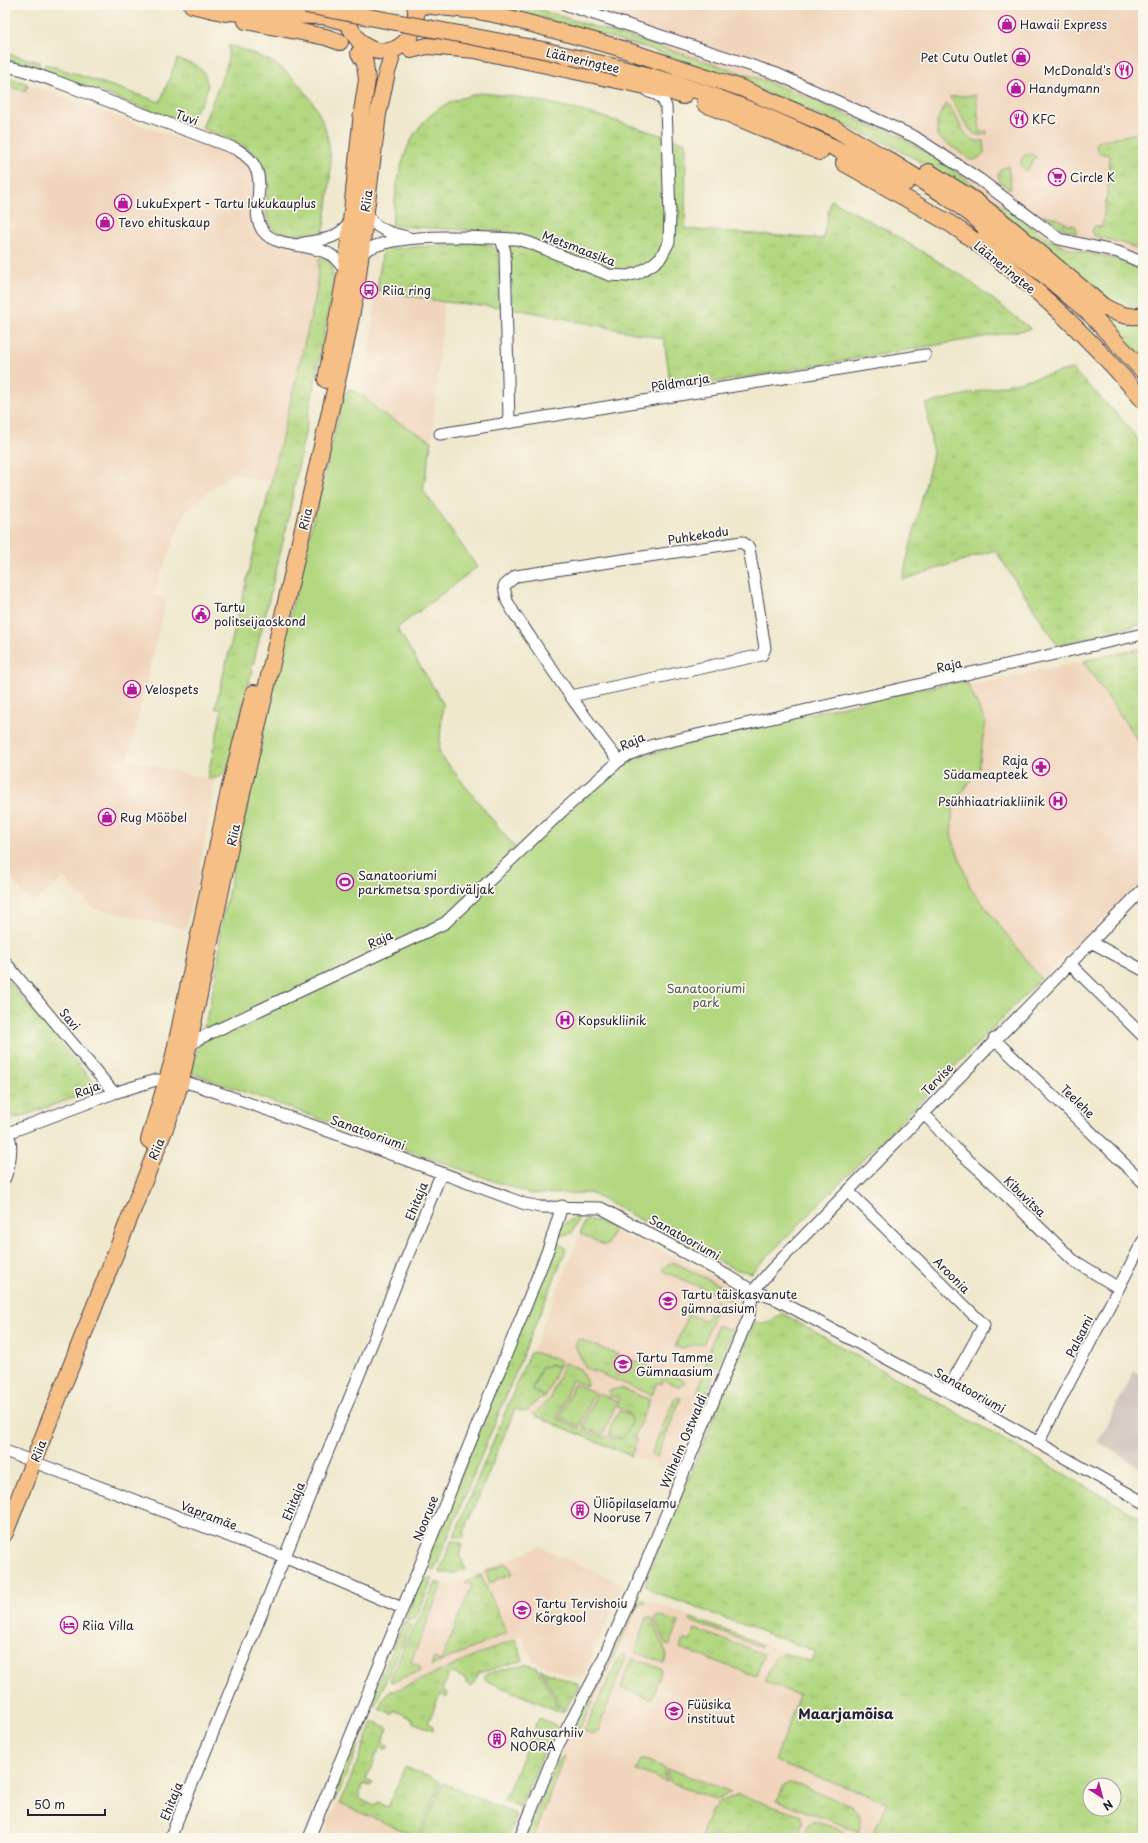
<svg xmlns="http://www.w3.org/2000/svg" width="1148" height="1843" font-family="'Playpen Sans',sans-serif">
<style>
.built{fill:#f0d5bc}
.industrial{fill:#cec1b9}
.grass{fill:url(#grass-tufts);stroke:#6a7c5e;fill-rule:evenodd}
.green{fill:#b2d780;stroke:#6a7c5e}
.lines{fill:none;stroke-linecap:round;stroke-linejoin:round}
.minor-casing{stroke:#414051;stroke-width:13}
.highway-casing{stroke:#414051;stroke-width:18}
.minor{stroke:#fff;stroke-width:11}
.highway{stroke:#f5bf86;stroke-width:16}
.highway-bridge-casing{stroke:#414051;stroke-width:18;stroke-linecap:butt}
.highway-bridge{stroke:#f5bf86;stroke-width:16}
.labels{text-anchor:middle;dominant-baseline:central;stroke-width:3.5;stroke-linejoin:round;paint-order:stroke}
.poi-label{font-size:12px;fill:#22223b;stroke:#fbf7ec;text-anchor:start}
.street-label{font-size:12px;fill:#22223b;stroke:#fbf7ec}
.park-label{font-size:12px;fill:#4d5850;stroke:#fbf7ec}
.quarter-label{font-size:14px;font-weight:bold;fill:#22223b;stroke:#fbf7ec}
</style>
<defs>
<pattern id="grass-tufts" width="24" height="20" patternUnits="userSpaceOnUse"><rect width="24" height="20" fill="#b2d780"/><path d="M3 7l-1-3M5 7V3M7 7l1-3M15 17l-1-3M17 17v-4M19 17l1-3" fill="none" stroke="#99b870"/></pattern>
</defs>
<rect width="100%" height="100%" fill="#fbf7ec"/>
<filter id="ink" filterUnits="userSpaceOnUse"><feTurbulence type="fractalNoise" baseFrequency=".025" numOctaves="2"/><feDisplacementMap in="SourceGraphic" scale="8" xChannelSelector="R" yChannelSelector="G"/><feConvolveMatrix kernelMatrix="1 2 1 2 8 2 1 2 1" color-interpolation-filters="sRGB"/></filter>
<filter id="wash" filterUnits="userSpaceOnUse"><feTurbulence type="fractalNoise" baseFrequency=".012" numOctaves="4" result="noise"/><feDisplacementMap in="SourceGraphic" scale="16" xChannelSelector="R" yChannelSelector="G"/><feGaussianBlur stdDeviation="0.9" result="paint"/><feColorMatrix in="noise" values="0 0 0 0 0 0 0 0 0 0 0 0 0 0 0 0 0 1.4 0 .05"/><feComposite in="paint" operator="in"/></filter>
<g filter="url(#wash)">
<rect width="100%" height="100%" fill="#efe8cd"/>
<path class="built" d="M549,5H1143V272L1113,258L1073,250L1049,240L947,165L882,127L880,130L812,99L763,80L627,36L620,30Z
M28,84L195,145L202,128L244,147L257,157L266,170L269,197L266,211L272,228L280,233H323L316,291L271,483L232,473L186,510L153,595L167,598L128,760L207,779H215L197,884L185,929L93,908L64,878L33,904L5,872V89L24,93Z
M377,290L444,302L432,441L381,413L363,396Z
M1084,661L1085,664L1143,748V881L1041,979L970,887L951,835L953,805L979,769L985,721L969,686Z
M586,1220L670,1255L748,1294L672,1472L510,1406Z
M539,1546L623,1584L582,1681L533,1661L522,1635L391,1692L411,1663L442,1584L450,1586Z
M637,1596L788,1653H782L775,1657L765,1682L799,1695L775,1761L887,1802L872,1838H524L561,1747L602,1674Z
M337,1803L421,1838H322Z"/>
<path class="industrial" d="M1134,1371L1143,1376V1469L1098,1442Z"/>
<path class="grass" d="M498,5H525L695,58L763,80L812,99L880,130L882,126L947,165L1049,240L1073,250L1113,258L1142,271L1143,308L1137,310L1110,304L938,171L885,143L765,92L650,49Z
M229,45C247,51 268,58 284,70C309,90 328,122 330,154C332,180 327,207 323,233C311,233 290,236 280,233C260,227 269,198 268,183C267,174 264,166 258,158C248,144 218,135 202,128L227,65Z
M5,53L39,62V68L5,59Z
M177,59C195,64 204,65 208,86C202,106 195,119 171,118L43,71L45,64L58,68L160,102Z
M5,76L28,84L25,91H22L5,85Z
M479,93C550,97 618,122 686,143L685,229L823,239L831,200L883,228L964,277L1031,329L671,390L664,339L512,308L510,232L392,226C397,179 401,128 447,104C457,99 469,96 479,93Z
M976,95L980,132L987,131V134C985,134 981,135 978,135C967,134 958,105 949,97Z
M946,104C961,115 960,144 984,141V153L978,159L971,160L937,136V122Z
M1143,132V252L1122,243L1094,236L1092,230L1095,226L1102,227L1108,188L1109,155L1098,153L1096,144L1099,141Z
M1029,153L1036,157L1026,171L1021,166V160L1025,155Z
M1008,166L1011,186L1010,189L1000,182L998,175L1001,169Z
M924,174L1124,323L1143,324L1142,357Z
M1043,215L1056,218L1071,226L1073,224C1076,226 1078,229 1076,233L1064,229Z
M482,243L492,246L498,252L500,307L444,302L377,290L383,249Z
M319,258H327L331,263L334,283L287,525L228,768C223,776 218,779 207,779L222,710L215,708L271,483L316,295Z
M1072,369L1115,412L1143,445V624L1058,646L995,550L902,580L933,454L926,404Z
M1143,648V748L1085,664L1084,661Z
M5,977L99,1089L5,1122Z
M581,1213L572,1233L559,1236L562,1225Z
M587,1220L599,1221L612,1226L613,1230L608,1244L604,1245L581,1234L580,1232L584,1222Z
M556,1240L566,1249L564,1255L434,1571L425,1565Z
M673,1262L733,1292L732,1285L738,1290L732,1301L663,1271V1268Z
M715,1300L718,1302L704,1343L680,1348L675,1347L688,1314L706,1321Z
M782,1313L1143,1519V1838H872L887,1802L775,1761L799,1695L765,1682C777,1647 778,1650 811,1662L815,1651L656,1593L651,1590L646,1585V1578L754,1323C766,1324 773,1320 782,1313ZM1090,1785H1114V1809H1090Z
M717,1325L733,1331L705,1397L697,1394Z
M578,1339L685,1381L681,1387L663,1380L661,1384L657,1382L652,1395L586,1368L575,1346Z
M533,1352L561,1361L558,1367L550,1364L547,1368L542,1366L532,1391L546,1396L544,1399L541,1397L526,1412L515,1409L465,1530L463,1538L454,1536L529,1354Z
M564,1363L580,1369L587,1383L586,1386L572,1380L557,1419L604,1438L606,1436L617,1440L618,1438L621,1439L631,1416L628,1414V1412L617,1407L620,1399L609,1395L608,1391L621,1388L650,1400L634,1438L637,1440L631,1456L533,1415L550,1398Z
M675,1397L681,1398L657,1457L651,1454Z
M452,1540L462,1543L460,1554L465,1569L454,1573H441L440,1570Z
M507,1563L513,1573L490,1583L486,1572Z
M481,1575L507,1633L431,1666L434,1658L441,1661L472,1585L464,1582Z
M431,1578L432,1580L419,1612L414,1619H407L405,1617L419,1582L422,1579Z
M436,1582L442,1584L411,1662L419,1665L421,1670L393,1682L390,1681L405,1644L423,1611Z
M643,1600L646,1601L644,1604L638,1607L635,1611L581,1726L576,1729L573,1728L603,1675L634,1605Z
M657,1615L679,1622L670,1645L666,1644L655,1619Z
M647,1617L652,1618L667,1655L664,1663L635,1652Z
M691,1618L757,1642L762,1647L690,1621Z
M404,1622H408L411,1625L374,1707L369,1702Z
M695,1629L764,1654L756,1676L680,1648L683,1639L690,1642Z
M515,1639L523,1660L479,1673L472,1686L466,1683V1679L450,1672L442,1690L449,1694L446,1697L440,1694L428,1723L433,1726V1730L412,1722L413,1719L394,1710L392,1714L379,1708L384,1696L391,1690L392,1692Z
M622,1654L625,1655V1659L598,1731L593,1735L584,1731L620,1656Z
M632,1658L662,1669L651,1699L621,1688Z
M525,1664L537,1668L563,1713L487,1681L484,1678L486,1674Z
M540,1669L577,1684L579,1686L564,1711Z
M368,1715L371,1716L335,1802L332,1796L364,1718Z
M539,1718L556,1725L520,1807L504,1800Z
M374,1721L388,1728L382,1742L389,1747L386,1749L380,1747L366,1779L373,1784L370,1786L364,1784L358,1798L375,1806L378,1802L388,1807L405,1767L441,1782L418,1837L340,1804Z
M564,1756L534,1838H525L557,1760Z
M641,1760H645L664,1767L667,1782L636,1770Z
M667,1768L731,1792L717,1800L670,1783Z
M443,1783L517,1815L507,1838H420Z
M789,1783L795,1784L851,1805C860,1813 862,1823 858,1834L854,1829L777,1801L783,1787Z
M738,1794L800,1816L803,1823L797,1838H701L712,1808L715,1809L717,1804Z
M814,1821L843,1831L847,1838H803L808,1824Z"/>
<path class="green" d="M349,389L363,396L381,413L432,441L423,490L477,567L397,628L443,703L439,753L520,854L627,760L750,727L902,693L966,680L985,721L979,769L953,805L951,835L970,887L1041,979L751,1273L734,1269L590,1193L530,1194L192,1073C193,1058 199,1045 203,1031C211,1002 221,959 220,930L277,669L344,394Z
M549,1364L558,1367L546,1396L532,1391L542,1366L547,1368Z
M574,1384L594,1392L580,1426L560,1418Z
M597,1393L617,1401L603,1435L583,1427Z
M620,1411L631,1416C632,1422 627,1435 621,1439L610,1435C609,1429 615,1415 620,1411Z"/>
</g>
<g filter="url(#ink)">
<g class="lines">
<defs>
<path id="minor" d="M567,5L777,74L915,137L979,179L1059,239L1118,252L1143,263
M5,66L23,70L55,81L236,149C279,173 245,206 263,231C275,248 313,243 331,255C337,259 341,266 346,271
M364,213C377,229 388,233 407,237
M501,239L505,252L509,422
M300,244C322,239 335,241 351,222
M361,254C388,230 479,238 516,239L530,243L609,275L627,276L638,273L653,264L661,257L669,242L670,215L666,107C664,98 658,94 649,92
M440,434L925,355
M571,696L762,655L765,648L749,548L742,542L516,576L504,586L507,601L514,613C548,663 581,714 619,761
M1091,942L1143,970
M5,962L114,1093
M1069,963L1143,1036
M994,1039L1143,1182
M188,1048L198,1039L445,923L559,814L619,761L628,755L653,745L1143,634
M922,1114L930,1120L957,1150L984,1174L1073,1260L1117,1287
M5,1134L114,1093L156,1080L181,1081L199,1086L334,1133L525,1204L540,1207L601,1208L730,1277L753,1291L776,1299L947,1391L1143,1502
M5,1178C10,1164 13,1146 8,1132
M848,1191L984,1325L947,1391
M1038,1443L1143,1241
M5,1451L284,1557L402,1608
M170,1838L441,1174
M309,1838L527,1303L549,1247L562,1206
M520,1838L557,1747L597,1672L635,1589L749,1316L753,1291L771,1270L1143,889"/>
<path id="highway" d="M192,5L226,13
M421,5L478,11L502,16L613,46L741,88L832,127L885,158L946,196L972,215L995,236
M217,11L265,15L323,16L346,22C353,30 356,41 365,46C394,64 422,35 415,5
M246,21L326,37L340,42
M411,50L427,46L475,50L669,91L683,96
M619,68C703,88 772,117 849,155C868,164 889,171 907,182
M705,104L820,152
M844,163L954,226
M929,172L974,200L1008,226L1103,306C1115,313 1128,319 1143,315
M945,220C1019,270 1085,332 1143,400
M986,231L995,236L1048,278L1091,315L1143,371
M326,380L346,271L362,112L367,80L365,63L359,53
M149,1140L173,1060L229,791L254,693
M5,1533L171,1113L181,1081L233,832L346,342L356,291L378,114L387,72L391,60"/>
</defs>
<use href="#minor" class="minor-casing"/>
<use href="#highway" class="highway-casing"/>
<use href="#minor" class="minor"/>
<use href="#highway" class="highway"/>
<defs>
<path id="highway-bridge" d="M306,5L543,50L619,68"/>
</defs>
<use href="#highway-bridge" class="highway-bridge-casing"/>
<use href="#highway-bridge" class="highway-bridge"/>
</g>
</g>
<defs>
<symbol id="shop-ring" viewBox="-11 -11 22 22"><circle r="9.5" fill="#fbf7ec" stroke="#b5179e" stroke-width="1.5"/><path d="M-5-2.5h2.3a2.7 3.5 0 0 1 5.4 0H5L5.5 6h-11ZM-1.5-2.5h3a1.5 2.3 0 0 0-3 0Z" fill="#b5179e"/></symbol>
<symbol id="restaurant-ring" viewBox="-11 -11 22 22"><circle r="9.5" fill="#fbf7ec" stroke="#b5179e" stroke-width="1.5"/><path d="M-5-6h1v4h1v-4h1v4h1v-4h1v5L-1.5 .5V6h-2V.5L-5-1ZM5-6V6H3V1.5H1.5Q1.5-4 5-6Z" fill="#b5179e"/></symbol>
<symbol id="supermarket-ring" viewBox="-11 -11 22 22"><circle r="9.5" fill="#fbf7ec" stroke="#b5179e" stroke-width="1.5"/><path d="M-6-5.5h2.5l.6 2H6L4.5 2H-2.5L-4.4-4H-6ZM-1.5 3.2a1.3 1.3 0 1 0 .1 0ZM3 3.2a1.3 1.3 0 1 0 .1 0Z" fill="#b5179e"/></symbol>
<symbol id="bus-ring" viewBox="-11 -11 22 22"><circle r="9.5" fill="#fbf7ec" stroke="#b5179e" stroke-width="1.5"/><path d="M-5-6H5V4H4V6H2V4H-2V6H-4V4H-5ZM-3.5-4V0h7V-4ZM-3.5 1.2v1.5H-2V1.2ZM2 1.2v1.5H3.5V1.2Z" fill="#b5179e"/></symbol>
<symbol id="civic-ring" viewBox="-11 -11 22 22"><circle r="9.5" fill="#fbf7ec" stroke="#b5179e" stroke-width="1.5"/><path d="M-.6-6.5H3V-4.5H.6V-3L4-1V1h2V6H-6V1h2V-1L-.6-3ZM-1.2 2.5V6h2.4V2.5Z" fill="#b5179e"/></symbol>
<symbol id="pharmacy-ring" viewBox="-11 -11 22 22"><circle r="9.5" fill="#fbf7ec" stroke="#b5179e" stroke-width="1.5"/><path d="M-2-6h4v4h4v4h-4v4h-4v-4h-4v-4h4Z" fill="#b5179e"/></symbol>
<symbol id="hospital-ring" viewBox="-11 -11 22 22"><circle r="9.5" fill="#fbf7ec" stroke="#b5179e" stroke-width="1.5"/><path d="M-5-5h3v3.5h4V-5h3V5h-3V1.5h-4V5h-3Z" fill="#b5179e"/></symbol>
<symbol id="stadium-ring" viewBox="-11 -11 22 22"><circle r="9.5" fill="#fbf7ec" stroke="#b5179e" stroke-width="1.5"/><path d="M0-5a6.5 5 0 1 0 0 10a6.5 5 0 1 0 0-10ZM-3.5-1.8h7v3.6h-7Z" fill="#b5179e"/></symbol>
<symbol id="school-ring" viewBox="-11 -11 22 22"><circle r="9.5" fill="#fbf7ec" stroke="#b5179e" stroke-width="1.5"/><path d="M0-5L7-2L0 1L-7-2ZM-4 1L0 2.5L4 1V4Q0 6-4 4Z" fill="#b5179e"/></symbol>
<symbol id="building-ring" viewBox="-11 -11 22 22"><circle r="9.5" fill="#fbf7ec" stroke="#b5179e" stroke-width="1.5"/><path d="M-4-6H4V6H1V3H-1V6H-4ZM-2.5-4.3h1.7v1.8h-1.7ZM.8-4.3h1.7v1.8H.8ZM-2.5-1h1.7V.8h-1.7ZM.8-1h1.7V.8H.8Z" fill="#b5179e"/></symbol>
<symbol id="university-ring" viewBox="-11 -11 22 22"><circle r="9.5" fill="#fbf7ec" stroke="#b5179e" stroke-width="1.5"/><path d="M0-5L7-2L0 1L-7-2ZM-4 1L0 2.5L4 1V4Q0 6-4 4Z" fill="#b5179e"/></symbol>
<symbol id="hotel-ring" viewBox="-11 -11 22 22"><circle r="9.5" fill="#fbf7ec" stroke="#b5179e" stroke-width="1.5"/><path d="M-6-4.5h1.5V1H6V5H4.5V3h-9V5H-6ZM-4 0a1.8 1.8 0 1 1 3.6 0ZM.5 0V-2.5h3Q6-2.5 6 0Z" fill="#b5179e"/></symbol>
</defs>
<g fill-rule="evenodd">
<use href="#shop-ring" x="997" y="14" width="20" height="20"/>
<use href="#shop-ring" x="1011" y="47" width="20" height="20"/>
<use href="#restaurant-ring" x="1114" y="60" width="20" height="20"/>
<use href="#shop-ring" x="1006" y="78" width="20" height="20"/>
<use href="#restaurant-ring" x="1009" y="109" width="20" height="20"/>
<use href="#supermarket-ring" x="1047" y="167" width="20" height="20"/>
<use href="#shop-ring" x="113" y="193" width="20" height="20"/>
<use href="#shop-ring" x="95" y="212" width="20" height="20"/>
<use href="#bus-ring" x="359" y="280" width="20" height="20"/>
<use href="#civic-ring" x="191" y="604" width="20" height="20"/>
<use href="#shop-ring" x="122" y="679" width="20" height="20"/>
<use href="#pharmacy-ring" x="1031" y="757" width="20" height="20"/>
<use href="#hospital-ring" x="1048" y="791" width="20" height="20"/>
<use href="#shop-ring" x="97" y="807" width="20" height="20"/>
<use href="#stadium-ring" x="335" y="872" width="20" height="20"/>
<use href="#hospital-ring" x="555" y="1010" width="20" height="20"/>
<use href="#school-ring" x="658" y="1291" width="20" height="20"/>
<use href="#school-ring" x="613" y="1354" width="20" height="20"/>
<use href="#building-ring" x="570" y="1500" width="20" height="20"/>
<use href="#university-ring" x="512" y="1600" width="20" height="20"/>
<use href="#hotel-ring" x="59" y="1615" width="20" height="20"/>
<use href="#university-ring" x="664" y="1701" width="20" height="20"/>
<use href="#building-ring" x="487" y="1729" width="20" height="20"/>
</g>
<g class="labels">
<g class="poi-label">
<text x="1020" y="24">Hawaii Express</text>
<text x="1008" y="57" text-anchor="end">Pet Cutu Outlet</text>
<text x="1111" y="70" text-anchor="end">McDonald's</text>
<text x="1029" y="88">Handymann</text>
<text x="1032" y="119">KFC</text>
<text x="1070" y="177">Circle K</text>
<text x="136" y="203">LukuExpert - Tartu lukukauplus</text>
<text x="118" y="222">Tevo ehituskaup</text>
<text x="382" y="290">Riia ring</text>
<text x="214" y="607">Tartu<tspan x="214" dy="14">politseijaoskond</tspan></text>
<text x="145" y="689">Velospets</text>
<text x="1028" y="760" text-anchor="end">Raja<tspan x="1028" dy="14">Südameapteek</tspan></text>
<text x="1045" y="801" text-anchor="end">Psühhiaatriakliinik</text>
<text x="120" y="817">Rug Mööbel</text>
<text x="358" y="875">Sanatooriumi<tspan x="358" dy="14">parkmetsa spordiväljak</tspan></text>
<text x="578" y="1020">Kopsukliinik</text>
<text x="681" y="1294">Tartu täiskasvanute<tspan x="681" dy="14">gümnaasium</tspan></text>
<text x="636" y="1357">Tartu Tamme<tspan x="636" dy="14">Gümnaasium</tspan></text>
<text x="593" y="1503">Üliõpilaselamu<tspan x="593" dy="14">Nooruse 7</tspan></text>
<text x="535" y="1603">Tartu Tervishoiu<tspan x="535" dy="14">Kõrgkool</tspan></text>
<text x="82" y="1625">Riia Villa</text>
<text x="687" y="1704">Füüsika<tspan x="687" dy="14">instituut</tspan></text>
<text x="510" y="1732">Rahvusarhiiv<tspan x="510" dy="14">NOORA</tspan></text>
</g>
<g class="street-label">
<text transform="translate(583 60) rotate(13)">Lääneringtee</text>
<text transform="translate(187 117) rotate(20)">Tuvi</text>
<text transform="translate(366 201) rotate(-82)">Riia</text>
<text transform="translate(579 248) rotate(21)">Metsmaasika</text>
<text transform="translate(1005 267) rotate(39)">Lääneringtee</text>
<text transform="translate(680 382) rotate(-9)">Põldmarja</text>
<text transform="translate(305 519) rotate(-77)">Riia</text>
<text transform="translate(698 535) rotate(-9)">Puhkekodu</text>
<text transform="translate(949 665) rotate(-13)">Raja</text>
<text transform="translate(632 741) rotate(-24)">Raja</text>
<text transform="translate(233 835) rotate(-78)">Riia</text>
<text transform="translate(380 939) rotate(-25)">Raja</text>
<text transform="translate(70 1019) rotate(50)">Savi</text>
<text transform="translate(937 1079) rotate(-46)">Tervise</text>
<text transform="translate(87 1089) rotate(-20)">Raja</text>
<text transform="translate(1078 1101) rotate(44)">Teelehe</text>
<text transform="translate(368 1132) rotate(20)">Sanatooriumi</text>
<text transform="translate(156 1149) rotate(-68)">Riia</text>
<text transform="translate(1025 1196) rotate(44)">Kibuvitsa</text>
<text transform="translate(416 1201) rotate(-68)">Ehitaja</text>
<text transform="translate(685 1237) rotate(29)">Sanatooriumi</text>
<text transform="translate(952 1275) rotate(45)">Aroonia</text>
<text transform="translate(1079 1336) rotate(-64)">Palsami</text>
<text transform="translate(970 1390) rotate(29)">Sanatooriumi</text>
<text transform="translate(683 1441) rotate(-67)">Wilhelm Ostwaldi</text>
<text transform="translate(38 1451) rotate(-69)">Riia</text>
<text transform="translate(293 1501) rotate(-68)">Ehitaja</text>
<text transform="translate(209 1515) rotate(21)">Vapramäe</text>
<text transform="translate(425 1518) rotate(-68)">Nooruse</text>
<text transform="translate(171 1801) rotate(-68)">Ehitaja</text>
</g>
<g class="park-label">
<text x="706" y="988">Sanatooriumi<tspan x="706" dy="14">park</tspan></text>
</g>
<g class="quarter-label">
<text x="846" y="1713">Maarjamõisa</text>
</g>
</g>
<rect width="1148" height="1843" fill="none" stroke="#fbf7ec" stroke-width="20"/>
<g transform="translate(1102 1797) rotate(144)"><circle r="19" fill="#fbf7ec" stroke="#a4a2a5"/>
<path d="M0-3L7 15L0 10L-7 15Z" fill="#b5179e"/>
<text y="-6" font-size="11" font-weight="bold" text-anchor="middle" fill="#22223b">N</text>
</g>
<path d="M28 1809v6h77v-6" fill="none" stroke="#22223b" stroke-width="2"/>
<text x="34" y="1809" font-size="12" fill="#22223b" stroke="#fbf7ec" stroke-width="3" paint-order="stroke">50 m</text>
</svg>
